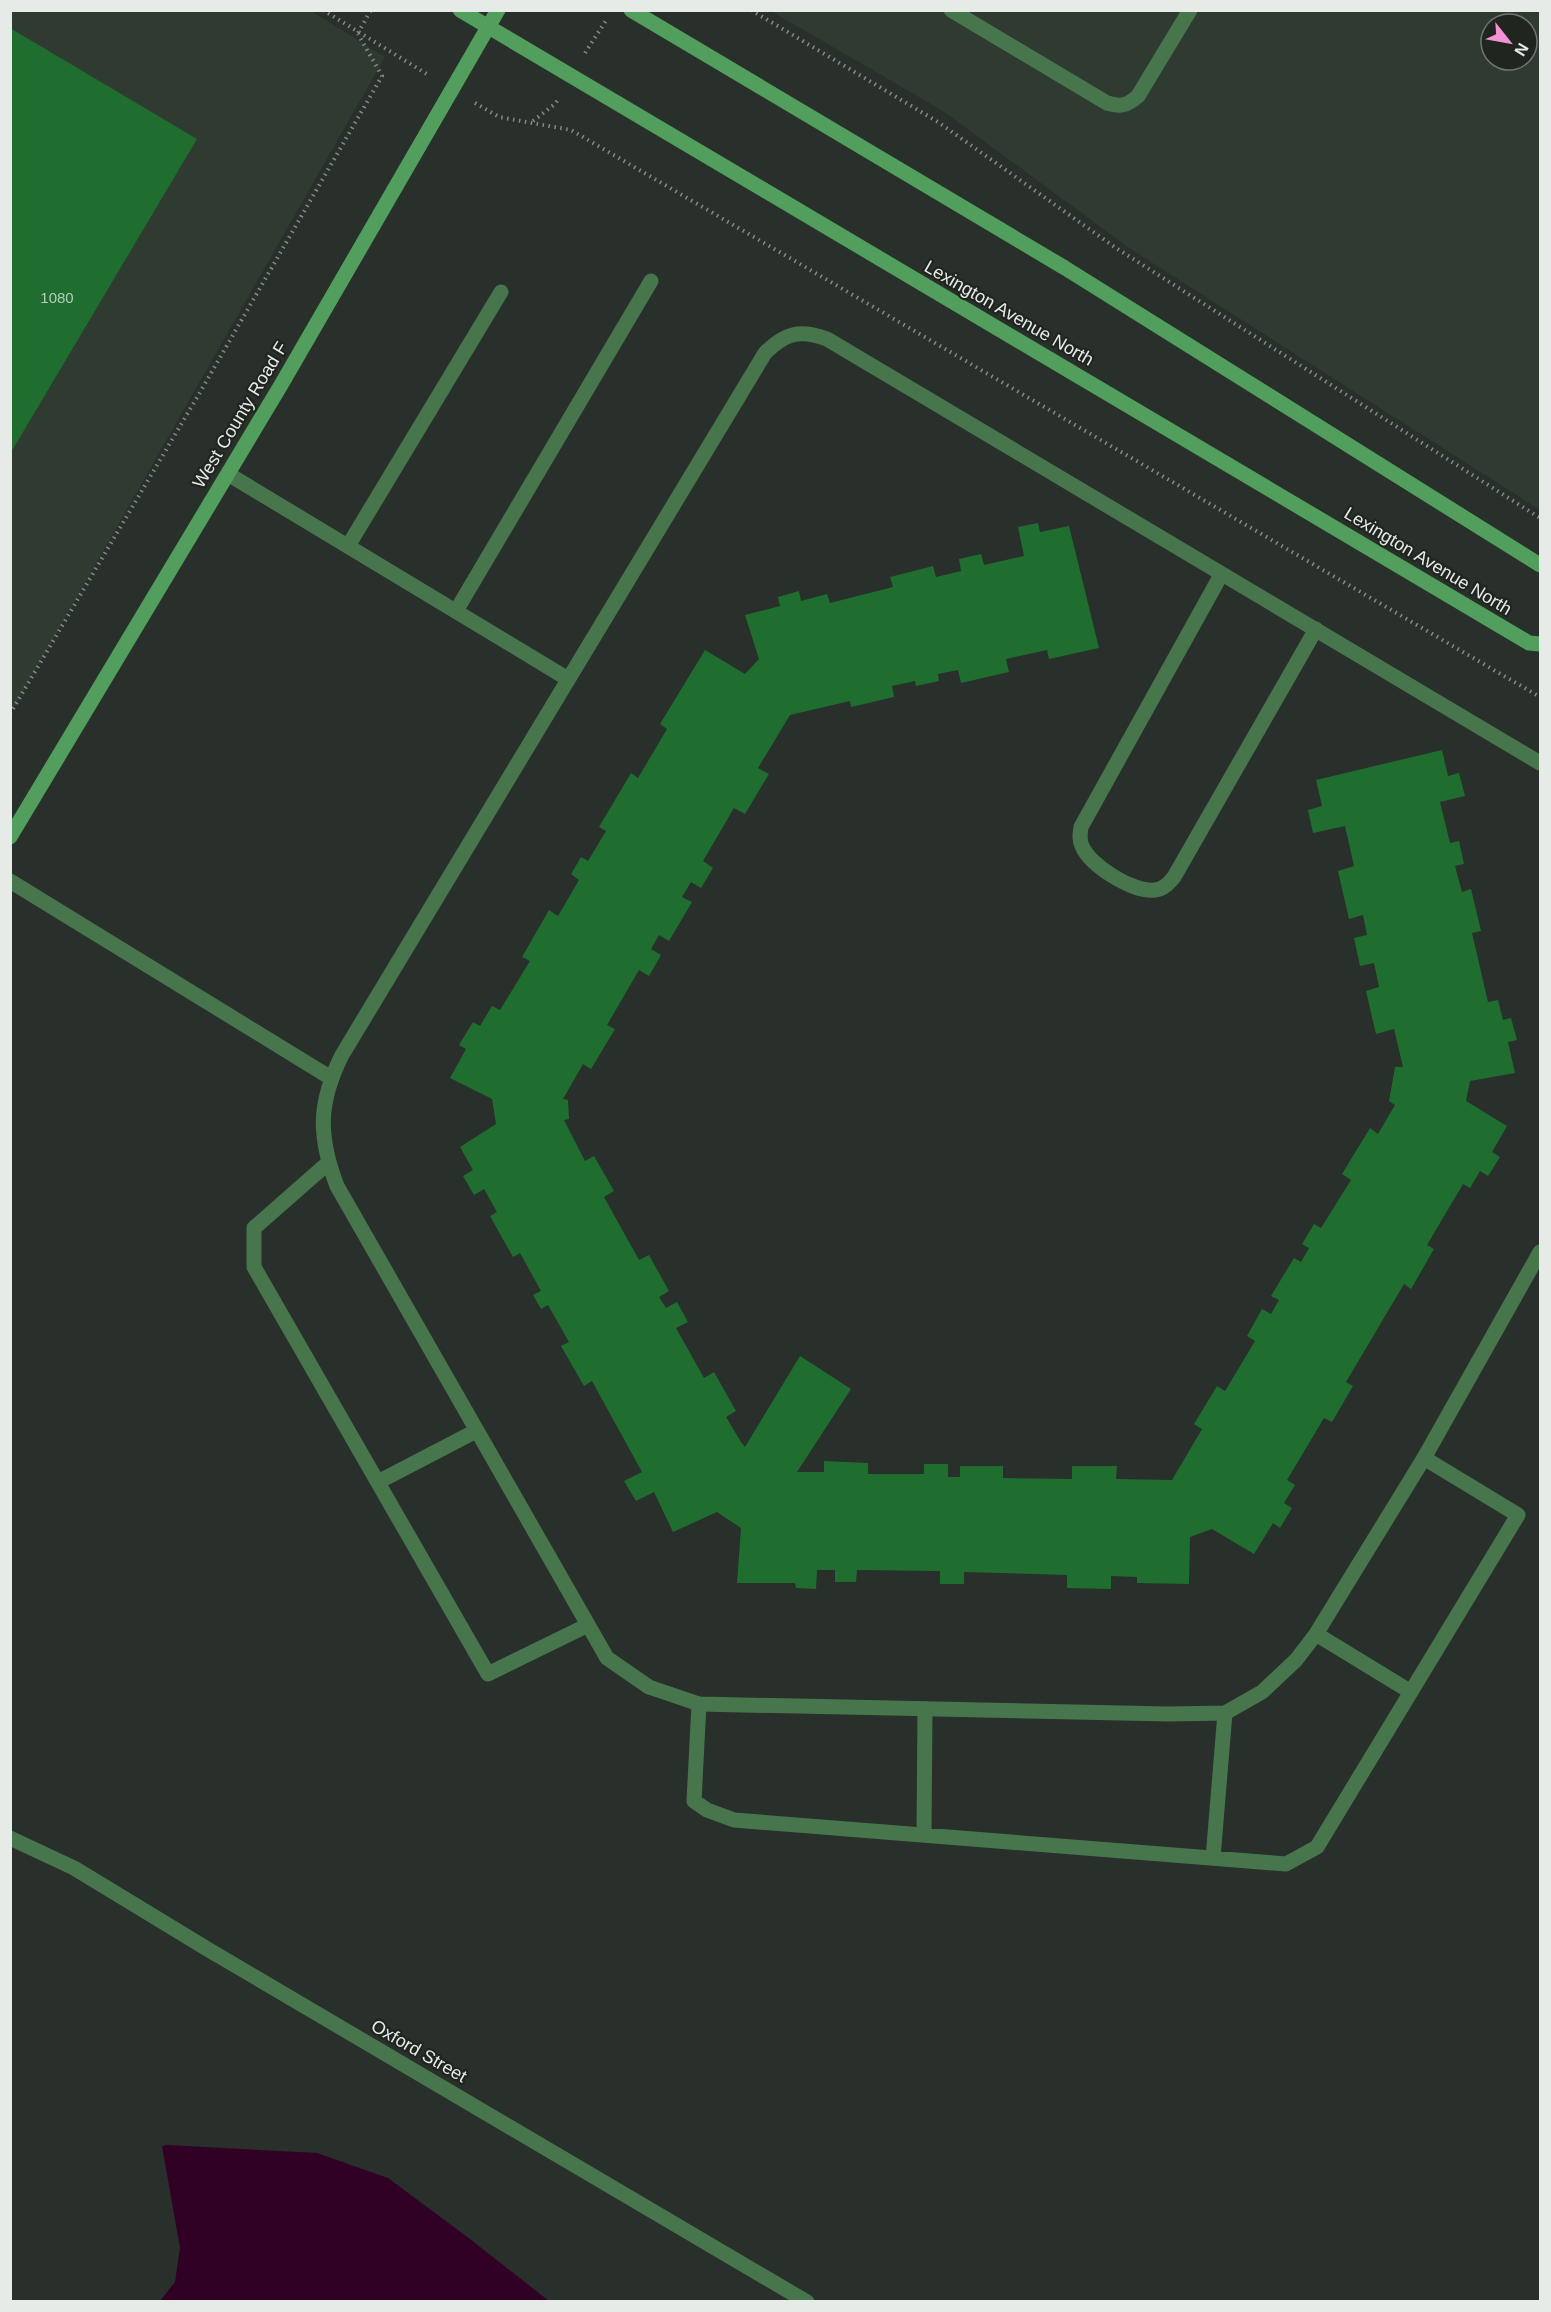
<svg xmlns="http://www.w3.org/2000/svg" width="1551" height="2312" font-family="Helvetica,sans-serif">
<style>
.built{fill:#2f3a30;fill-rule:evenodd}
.water{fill:#310025}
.building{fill:#1f6e30}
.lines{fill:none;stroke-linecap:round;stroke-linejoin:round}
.path{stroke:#868b87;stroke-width:4;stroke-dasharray:1.5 4.5;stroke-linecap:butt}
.lane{stroke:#47764d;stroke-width:15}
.street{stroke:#47764d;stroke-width:15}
.secondary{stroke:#519e5d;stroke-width:15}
.labels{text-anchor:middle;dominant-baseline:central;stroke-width:4.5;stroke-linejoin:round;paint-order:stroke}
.number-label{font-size:15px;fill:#b5ccba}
.street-label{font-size:18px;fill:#e7ebe8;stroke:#202520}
</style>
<rect width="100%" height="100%" fill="#292f2a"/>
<path class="built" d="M11,11H311L385,57L11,713Z
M771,11H1540V510L1129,248L943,111ZM1491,24H1527V60H1491Z"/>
<path class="water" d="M167,2145L317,2153L388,2178L470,2239L549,2301H160L175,2282L180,2248L162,2146Z"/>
<path class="building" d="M10,28L197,139L10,454Z
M1038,523L1040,532L1069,526L1099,648L1049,659L1047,650L1006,659L1009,672L961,683L958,670L938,674L939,681L916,686L915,681L892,686L894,697L851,707L850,701L790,715L758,768L769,774L745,814L734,808L703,861L713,868L701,888L691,882L682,897L692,902L669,941L659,935L651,949L661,955L649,976L639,970L607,1025L615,1029L591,1069L583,1064L563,1099L568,1100L569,1119L564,1120L585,1161L594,1156L614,1191L604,1197L639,1260L649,1255L669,1291L659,1297L666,1308L677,1302L688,1322L676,1328L704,1378L714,1372L736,1411L726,1417L741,1442L745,1447L800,1356L851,1389L797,1472H824V1461L868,1463V1474H924V1464H948V1477H960V1466H1003V1478L1072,1479V1466H1117L1116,1479L1172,1480L1202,1429L1194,1424L1217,1386L1225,1391L1255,1341L1247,1336L1262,1309L1271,1314L1279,1300L1271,1296L1294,1258L1301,1262L1309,1248L1302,1244L1314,1224L1321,1228L1351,1180L1342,1174L1370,1128L1378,1134L1395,1105L1389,1101L1395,1067H1403L1394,1029L1376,1034L1366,991L1379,987L1374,963L1360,966L1354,938L1367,935L1363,915L1349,919L1338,871L1354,866L1345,826L1313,833L1308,810L1322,806L1316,780L1442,750L1448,776L1459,773L1465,796L1440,802L1450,843L1459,841L1464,864L1455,866L1462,892L1471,889L1481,931L1472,933L1488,1002L1498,1000L1503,1020L1511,1018L1517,1040L1508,1042L1515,1073L1470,1081L1466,1101L1507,1126L1492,1152L1500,1157L1488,1176L1480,1171L1470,1188L1463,1184L1427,1245L1434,1249L1411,1289L1404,1284L1346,1382L1353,1386L1332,1422L1324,1418L1287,1480L1295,1485L1284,1503L1292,1508L1280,1528L1273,1523L1254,1554L1212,1529L1190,1537L1189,1584L1137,1583V1577L1111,1576V1589L1067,1588V1575L964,1572V1584H940V1571L857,1570L856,1582H835V1570H817L816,1589L796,1588L795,1583H737L741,1528L717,1512L673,1532L654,1492L636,1501L624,1481L642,1472L592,1381L584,1386L561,1346L569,1342L548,1305L541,1309L533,1295L541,1291L520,1253L513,1257L490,1216L497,1212L484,1189L474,1195L463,1176L473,1170L460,1147L496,1124L492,1099L450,1078L466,1049L459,1045L473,1022L480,1026L492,1006L500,1010L530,961L522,957L549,910L558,916L579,880L571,874L581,857L588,861L606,831L599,827L631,773L638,778L667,729L660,724L705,650L745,674L759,659L745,615L780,606L778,597L799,591L801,601L827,594L830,603L893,587L890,577L933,566L936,577L961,571L959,559L981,554L984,565L1024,556L1018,527Z"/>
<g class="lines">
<path class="path" d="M323,10L430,76
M751,10L938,122L1116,248L1540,518
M358,33L371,10
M585,53L607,19
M475,103L499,117L571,130L1540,697
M533,121L555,104L559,98
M10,714L199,394L382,76L358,34"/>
<path class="lane" d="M951,10L1107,103C1120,107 1127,106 1138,96L1190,10
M348,546L501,292
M1221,575L1081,827C1080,834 1079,840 1082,846C1090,866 1134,893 1155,890C1164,889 1169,883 1174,877L1316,629
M456,611L651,281
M328,1163L254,1228V1267L488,1674L586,1626
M378,1482L476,1431
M1316,1634L1411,1692
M699,1704L694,1801L707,1810L734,1820L1286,1864L1317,1847L1518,1515L1424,1458
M924,1835L925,1709
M1213,1858L1225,1713"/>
<path class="street" d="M228,474L568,679
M1540,763L827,339C800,329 785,333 765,353L342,1055C318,1103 318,1136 337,1186L607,1658L649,1687L699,1704L1168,1714L1225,1713L1262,1692L1296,1660L1316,1634L1424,1458L1540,1252
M10,881L331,1078
M10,1838L74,1868L209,1950L807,2302"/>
<path class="secondary" d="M460,10L1529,643L1540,644
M631,10L1065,268L1540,565
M10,837L281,385L498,10"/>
</g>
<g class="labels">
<g class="number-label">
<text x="57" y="297">1080</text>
</g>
<g class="street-label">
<text transform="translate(1009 313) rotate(30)">Lexington Avenue North</text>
<text transform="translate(240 415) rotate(-59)">West County Road F</text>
<text transform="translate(1428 561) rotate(31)">Lexington Avenue North</text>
<text transform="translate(419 2051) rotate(30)">Oxford Street</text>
</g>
</g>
<rect width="1551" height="2312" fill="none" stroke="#e7ebe8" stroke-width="24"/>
<g transform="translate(1509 42) rotate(121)"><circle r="28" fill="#202520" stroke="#707470" stroke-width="1.5"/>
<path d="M0-4.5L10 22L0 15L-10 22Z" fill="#f491d4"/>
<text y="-9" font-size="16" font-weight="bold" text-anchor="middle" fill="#e7ebe8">N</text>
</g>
</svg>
